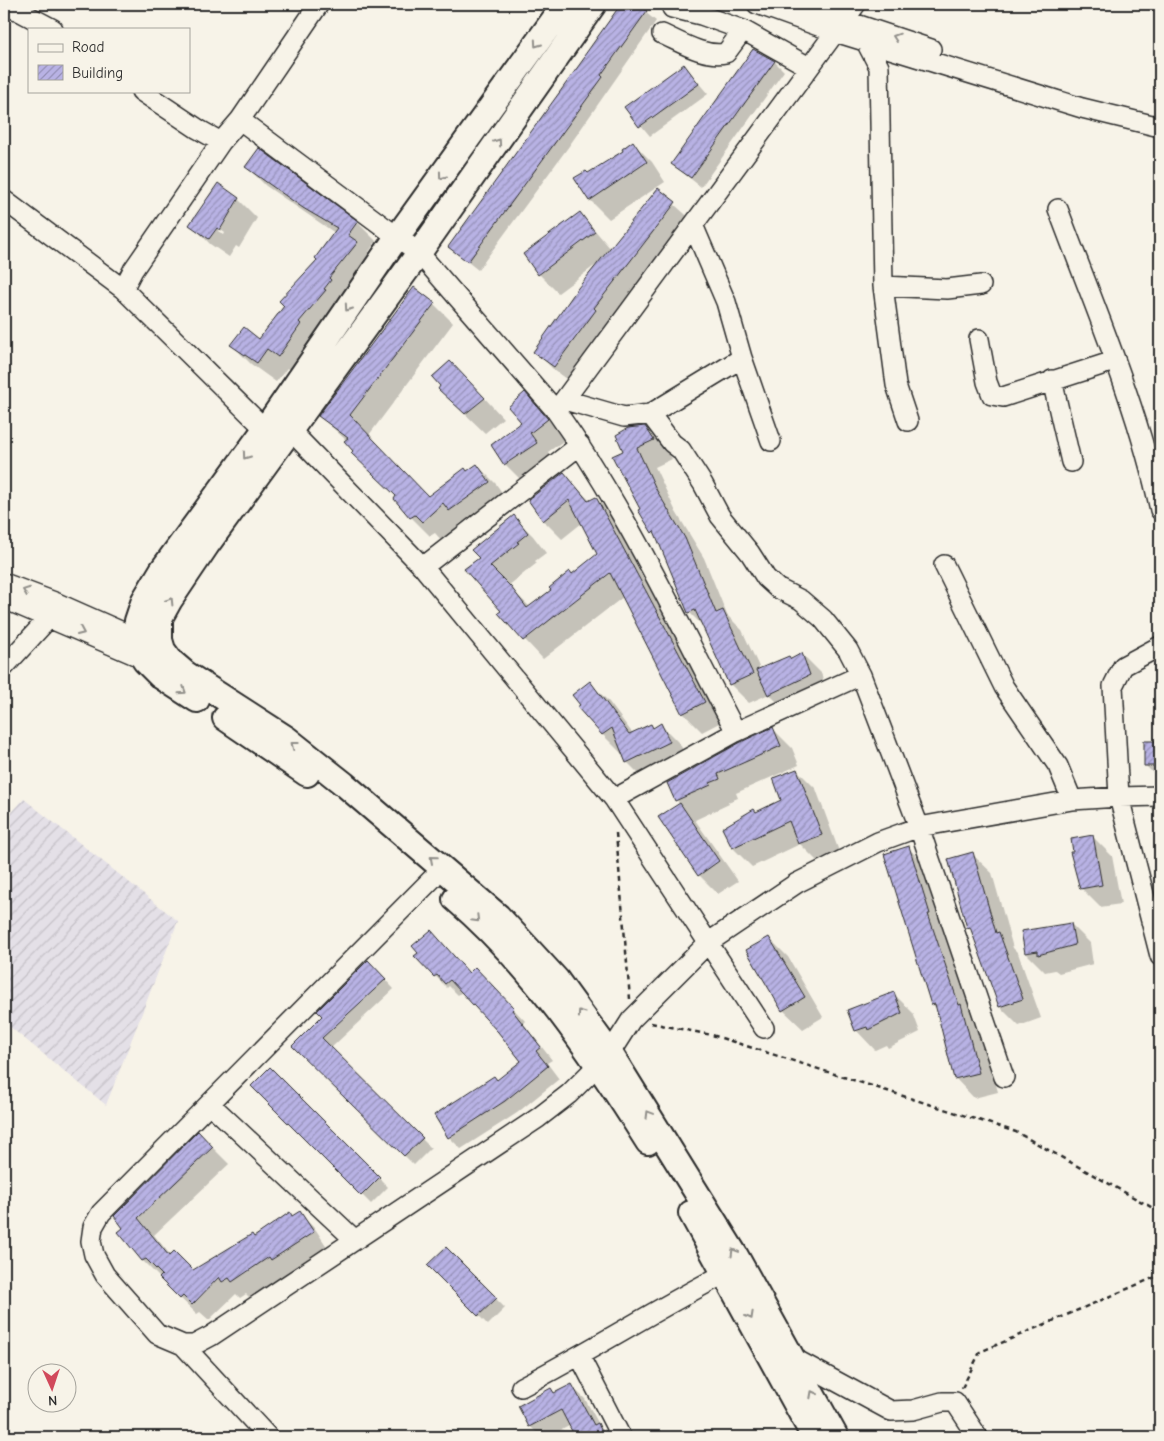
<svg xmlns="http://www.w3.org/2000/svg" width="1164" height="1441" font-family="'Comic Neue',sans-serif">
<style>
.industrial{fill:url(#industrial-furrows)}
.shadow{fill:#0003;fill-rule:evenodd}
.building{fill:url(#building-hatch);stroke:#2b2b2b}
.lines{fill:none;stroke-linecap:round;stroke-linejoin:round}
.minor-casing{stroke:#2b2b2b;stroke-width:22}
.major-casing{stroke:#2b2b2b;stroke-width:28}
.path{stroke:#2b2b2b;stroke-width:2.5;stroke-dasharray:5 4;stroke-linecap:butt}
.minor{stroke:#f7f3e8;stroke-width:19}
.major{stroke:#f7f3e8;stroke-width:24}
.oneway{stroke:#918f8a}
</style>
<defs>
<pattern id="industrial-furrows" width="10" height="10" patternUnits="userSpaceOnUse" patternTransform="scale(1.25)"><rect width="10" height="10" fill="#e4e0e7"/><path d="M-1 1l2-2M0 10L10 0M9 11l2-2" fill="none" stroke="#c4c0c6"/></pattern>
<pattern id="building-hatch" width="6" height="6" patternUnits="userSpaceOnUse" patternTransform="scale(1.25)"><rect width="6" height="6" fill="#b8b2e4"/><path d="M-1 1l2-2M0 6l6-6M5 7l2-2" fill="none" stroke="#9691b9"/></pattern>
</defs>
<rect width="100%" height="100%" fill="#f7f3e8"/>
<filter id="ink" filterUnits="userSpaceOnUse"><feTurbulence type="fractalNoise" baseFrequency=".02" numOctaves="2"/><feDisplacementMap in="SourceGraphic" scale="10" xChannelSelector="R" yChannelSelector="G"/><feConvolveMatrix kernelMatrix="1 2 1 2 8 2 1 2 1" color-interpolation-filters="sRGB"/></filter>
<g filter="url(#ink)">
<path class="industrial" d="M24,799L178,921L106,1105L4,1022V821Z"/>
<path class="shadow" d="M623,4H635L656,21L569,146L478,270L449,247L587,58L585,56Z
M754,50L775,62L784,71L701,187L672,164Z
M684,66L708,94L650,136L626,107Z
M633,143L652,162L665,182L609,219L590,200L588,175L625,151Z
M247,167L357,222L376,241L368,253L376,262L297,375L287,368L276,382L251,364L232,345L259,341L318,260L335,233L266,186Z
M658,190L694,222L574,385L554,370L535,351L597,264L558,293L539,274L580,213L611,249Z
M238,199L257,218L239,248L236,246L229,257L210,244L191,224ZM218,228L225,233L224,235L218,231Z
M434,304L453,323L369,435L428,497L477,465L496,484L508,501L469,529L462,522L442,541L435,533L430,536L411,517L397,496L347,441L320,416Z
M469,381L503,418L485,433L459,408L442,386Z
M525,394L566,439L548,452L555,462L524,483L505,464L523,423Z
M644,427L669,454L672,459L655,467L676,512L704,558L727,615L742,630L760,669L791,660L802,654L821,673L828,694L788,713L769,694L749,703L730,684L705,628L689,612L658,537L653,532L641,509L625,451Z
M564,474L590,501L596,498L615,517L723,721L702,732L683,713L623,597L543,659L500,613L503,611L480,558L514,517L533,536L546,553L535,561L537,563L508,586L530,607L599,555L582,523L562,539L543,520Z
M590,683L609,702L633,734L651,726L654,729L661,725L680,744L688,761L646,781L627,762L623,752L622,754L602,734L581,705Z
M773,729L792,748L799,765L736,793L738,798L728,802L729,804L695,820L738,881L718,894L699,875L679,804L669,783Z
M1145,742H1160V780L1146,766Z
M797,770L816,789L840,854L818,862L800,844L752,867L733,848L724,829L783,801Z
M1093,837L1112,856L1121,904L1100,907L1081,888Z
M908,848L928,867L980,1025L998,1092L974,1098L955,1078L937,1009L932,1004Z
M972,854L992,873L1013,948L1018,953L1041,1018L1019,1026L1000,1007L972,931L968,927Z
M1071,924L1090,943L1093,964L1059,973L1055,970L1045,972L1026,953Z
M769,938L788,957L823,1017L803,1029L783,1010Z
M442,943L470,974L487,981L525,1021L523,1023L552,1060L547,1063L559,1079L517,1113L461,1149L449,1137L497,1081L523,1061L499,1031L462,992L458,995L449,986L447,988L416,956Z
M377,971L394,989L331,1048L431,1148L414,1165L294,1046Z
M894,994L913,1013L920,1032L888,1048L886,1045L875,1050L856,1030Z
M270,1069L388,1187L371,1204L253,1086Z
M198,1133L229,1164L154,1235L171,1256L193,1272L299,1213L316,1230L329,1250L289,1276L286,1274L249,1297L246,1294L240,1298L236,1294L209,1320L200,1312L197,1314L177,1295L143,1261L120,1232Z
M446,1248L505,1308L488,1325L429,1265Z
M571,1386L585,1399L601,1428L610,1437H576L571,1425L548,1437H541L530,1426L551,1389L556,1394Z"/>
<path class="building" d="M621,4H637L647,11L601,75L603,77L468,262L448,247L585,57L584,56Z
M753,49L775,61L691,178L671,164Z
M684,64L699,84L639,127L624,107Z
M633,141L647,162L589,201L574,178L586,171L588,173L623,151L622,149Z
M259,148L358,221L348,235L358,242L329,278L331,280L324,289L326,290L299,322L301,324L278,357L267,349L257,363L230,345L244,327L259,339L284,306L279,301L317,260L315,258L337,228L303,208L245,167Z
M218,183L239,198L220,230L217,228L209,239L189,225Z
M658,188L676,202L594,308L596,310L554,367L533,352L578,288Z
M580,212L595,232L538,275L523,254Z
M414,287L435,303L350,415L428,496L465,468L467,471L477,464L490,482L449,511L443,503L422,522L415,515L410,518L394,499L396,496L351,453L353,451L344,441L348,438L318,416Z
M450,361L485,398L465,414L438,389L440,386L432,377Z
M525,392L548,419L530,433L537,443L504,465L491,445L521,422L508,407Z
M645,426L654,440L637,448L657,491L685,538L716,613L723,610L753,674L729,685L695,610L688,613L654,531L652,533L638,510L640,509L612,456L623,451L616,435L628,428Z
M564,472L588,501L596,497L705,702L682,714L610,573L523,641L498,613L501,611L464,569L479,558L471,550L514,515L528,533L517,542L519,543L490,566L511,587L527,608L551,590L549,588L570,571L572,574L597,554L569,500L543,521L528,500Z
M802,653L810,675L768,695L756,670L789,656L791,659Z
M590,681L629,734L651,724L653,728L661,723L670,742L626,763L612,728L602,735L577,707L580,705L572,695Z
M773,727L781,746L718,774L720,779L710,783L711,785L675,801L667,783L741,742Z
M1144,741H1160V766H1144Z
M797,769L822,835L798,844L789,821L732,848L722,828L754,809L756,812L781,800L773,778Z
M680,803L719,861L698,876L658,817Z
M1093,835L1102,885L1080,889L1070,852H1073L1071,839Z
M909,846L930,914H928L959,1005L961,1004L979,1073L954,1079L935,1004L931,1005L884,854Z
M973,852L996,933L999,932L1023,999L999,1007L970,927L967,928L948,859Z
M1071,923L1075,945L1038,955V951L1025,953L1021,931Z
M431,930L469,973L475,967L514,1008L512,1010L541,1047L536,1051L548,1066L505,1101L448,1138L434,1115L494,1076L497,1080L521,1061L498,1032L450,980L445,984L437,975L434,977L414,956L418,953L412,946Z
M769,937L805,997L782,1011L746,950Z
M368,960L386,979L322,1038L423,1138L404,1156L292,1046L322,1016L317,1011Z
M894,992L902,1013L868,1030L867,1027L855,1031L847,1010Z
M270,1067L380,1177L361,1196L251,1086Z
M198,1131L213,1147L138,1218L169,1256L174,1251L193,1270L252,1234L254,1237L290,1212L292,1216L300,1211L314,1232L271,1260L269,1257L232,1282L229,1278L222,1282L219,1277L192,1305L183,1296L180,1299L159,1278L162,1275L146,1259L142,1261L118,1232L123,1228L114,1216Z
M446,1247L497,1298L478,1316L427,1265Z
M572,1384L594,1425L598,1423L604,1437H575L561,1410L529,1427L518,1406L551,1388L554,1393Z"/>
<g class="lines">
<defs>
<path id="minor" d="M757,4L835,32L1082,108L1160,127
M796,4L931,49
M4,6L17,10L53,29
M672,8L701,15L743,30L809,67
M662,34C682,43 704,57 726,53L743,30
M866,42L879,67L883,286L896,385L908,421
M141,91L198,129L221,142L240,120L419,253L556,411
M240,120L319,4
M221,142L133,270L123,289L265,429
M4,200L123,289
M1058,209C1095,308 1138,407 1160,510
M883,286L947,289L981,285
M979,339L987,382L992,395L1003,397L1114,361
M742,358L771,441
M1052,380L1071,462
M565,400L624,417L650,414L672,443L681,450L703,484L720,516L750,553L766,578L777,588L801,600L823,619L848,650L861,675L919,827L1004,1077
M650,414L742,358L726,302L693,225
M290,430L423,567L614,799L764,1028
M944,565L1004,687L1058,766L1072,800
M423,567L580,445
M4,583L57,603L136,638L148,639
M4,599L149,661
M1160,646L1123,666L1113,686L1119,797L1160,796
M4,667L49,618L55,608
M736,732L861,675
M614,799L736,732C679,624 627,511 556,411L856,4
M432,879L101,1213L93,1227L91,1241L94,1255L105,1275L157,1334L183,1345H194L211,1336L538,1118L569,1094L610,1053L631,1020L709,942L797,883L878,842L919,827L1072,800L1119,797L1160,956
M210,1104L355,1240
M183,1345L268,1437
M580,1357L621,1437
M795,1359L891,1411L913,1410L942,1402H955L978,1437
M521,1387C591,1351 656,1309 726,1273"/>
<path id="major" d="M594,4L419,253L207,545L170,600L160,618V640L163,650L171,661L185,673L286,738L344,784L498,916L557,980L610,1053L736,1256L836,1437
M197,700L160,676L145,661L138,650L136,638L137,621L144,600L162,570L265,429L397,237L565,4
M225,718L307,774
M455,899C533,966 593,1055 648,1142
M691,1213L814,1437"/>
</defs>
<use href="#minor" class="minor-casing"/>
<use href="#major" class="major-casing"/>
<path class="path" d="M616,833L630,999
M651,1023L712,1035L1016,1132L1160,1212
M962,1388L980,1352L1160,1275"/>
<use href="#minor" class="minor"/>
<use href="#major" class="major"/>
</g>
<defs><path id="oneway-chevron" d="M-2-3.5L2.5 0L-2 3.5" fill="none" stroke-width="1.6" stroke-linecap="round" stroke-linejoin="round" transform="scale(1.25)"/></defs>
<g class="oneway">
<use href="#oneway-chevron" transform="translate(896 37) rotate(-161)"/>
<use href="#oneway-chevron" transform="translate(537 44) rotate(125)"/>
<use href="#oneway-chevron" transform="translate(498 142) rotate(-55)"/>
<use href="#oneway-chevron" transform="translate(442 176) rotate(126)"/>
<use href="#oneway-chevron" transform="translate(348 308) rotate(125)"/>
<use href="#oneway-chevron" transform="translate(246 456) rotate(126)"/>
<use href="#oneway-chevron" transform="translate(26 591) rotate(-159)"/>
<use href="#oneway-chevron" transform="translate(170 601) rotate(-58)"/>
<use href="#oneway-chevron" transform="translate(81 632) rotate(24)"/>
<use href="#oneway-chevron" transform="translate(183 691) rotate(33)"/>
<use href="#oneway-chevron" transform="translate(294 745) rotate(-142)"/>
<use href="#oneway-chevron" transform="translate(433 859) rotate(-139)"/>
<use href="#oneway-chevron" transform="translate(476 919) rotate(45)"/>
<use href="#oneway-chevron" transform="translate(581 1013) rotate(-126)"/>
<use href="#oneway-chevron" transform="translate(649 1114) rotate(-121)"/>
<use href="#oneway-chevron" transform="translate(734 1252) rotate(-121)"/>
<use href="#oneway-chevron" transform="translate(750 1316) rotate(61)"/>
<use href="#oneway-chevron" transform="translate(813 1394) rotate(-118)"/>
</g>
</g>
<rect width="1164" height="1441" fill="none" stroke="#f7f3e8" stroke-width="20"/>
<rect x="10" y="10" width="1144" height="1421" fill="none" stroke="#2b2b2b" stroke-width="2" filter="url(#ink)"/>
<rect x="28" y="28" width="162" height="65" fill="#f7f3e8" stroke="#a5a39c"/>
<rect x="38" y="44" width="25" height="8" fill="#f7f3e8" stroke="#a5a39c"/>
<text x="72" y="52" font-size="15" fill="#2b2b2b">Road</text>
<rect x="38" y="65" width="25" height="15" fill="url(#building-hatch)" stroke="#a5a39c"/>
<text x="72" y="78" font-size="15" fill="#2b2b2b">Building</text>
<g transform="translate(52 1388) rotate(177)"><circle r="24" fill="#f7f3e8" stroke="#a5a39c"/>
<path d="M0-4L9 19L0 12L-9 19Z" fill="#d1495b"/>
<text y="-8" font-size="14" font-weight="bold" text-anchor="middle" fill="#2b2b2b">N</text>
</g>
</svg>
